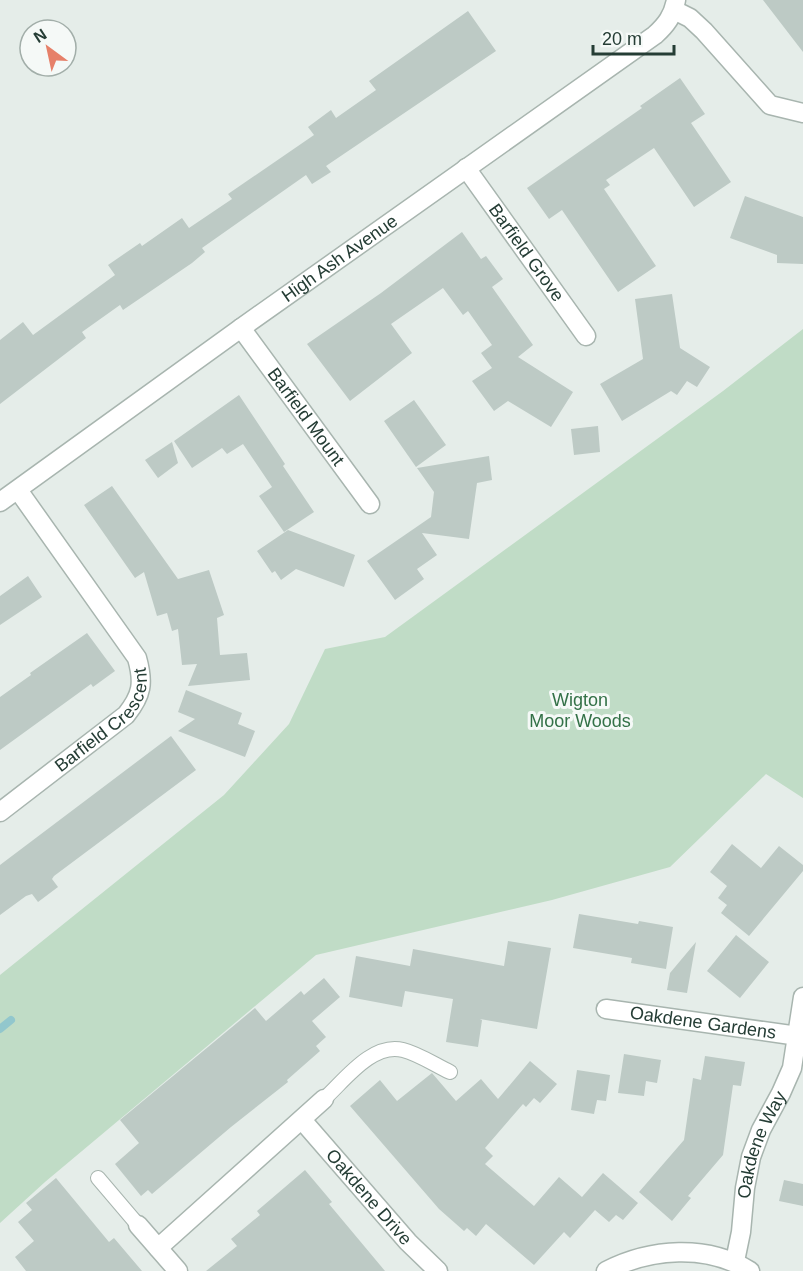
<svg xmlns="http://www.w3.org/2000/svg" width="803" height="1271" font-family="Arial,sans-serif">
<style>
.green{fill:#c0dcc6}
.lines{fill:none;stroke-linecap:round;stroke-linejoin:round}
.stream{stroke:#92c7cd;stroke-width:8}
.building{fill:#bdcac5}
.service-casing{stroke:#a8b5af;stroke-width:16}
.minor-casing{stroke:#a8b5af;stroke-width:21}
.service{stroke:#fff;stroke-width:14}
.minor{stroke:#fff;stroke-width:18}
.labels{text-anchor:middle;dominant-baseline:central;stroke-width:6;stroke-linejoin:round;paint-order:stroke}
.street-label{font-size:18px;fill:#253d35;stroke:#f5f9f7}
.park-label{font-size:18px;fill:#337147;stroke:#f5f9f7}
</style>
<rect width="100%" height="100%" fill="#e5ede9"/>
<path class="green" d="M803,329V798L766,774L670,867L552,900L316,955L45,1182L0,1223V975L224,795L289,724L325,649L385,637L723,391Z"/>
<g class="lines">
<path class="stream" d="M0,1029L11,1020"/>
</g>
<path class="building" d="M763,0H803V52Z
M468,11L496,51L326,166L331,172L312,184L306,175L202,248L205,252L192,263L123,310L120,305L82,332L86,338L0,404V340L23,322L33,335L115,275L108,265L140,243L142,246L182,218L189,228L232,199L228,194L314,135L308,127L331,110L336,118L376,90L369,81Z
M680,78L705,114L691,123L731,182L694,207L654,148L606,180L610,185L604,189L656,266L618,292L562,210L549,219L527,188L642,108L640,106Z
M745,196L803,217V264L777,263V255L730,238Z
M462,232L481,259L486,256L503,279L492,287L533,345L518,357L573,392L551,427L508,401L494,411L472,381L492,368L481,353L492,345L468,311L463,315L443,288L391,324L412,353L350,401L307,344L381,293Z
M672,294L680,348L710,367L697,387L687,381L677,395L671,391L622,421L600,384L643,359L635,299Z
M239,395L285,464L283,466L314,512L284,532L259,496L272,487L243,444L227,454L222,448L192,468L174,441Z
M414,400L446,445L416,467L384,421Z
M598,426L600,452L574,455L571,429Z
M172,442L178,463L158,478L145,460Z
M489,456L492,480L477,483L469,539L422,533L437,555L417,569L424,579L395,600L367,561L431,517L434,492L417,468Z
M112,486L178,579L209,570L224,615L217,618L220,655L247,653L250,680L188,686L197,664L182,665L178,629L172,631L167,613L157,616L144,572L135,578L84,505Z
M288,530L355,555L344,587L296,569L281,580L275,571L272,573L257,551Z
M28,576L42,597L0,625V596Z
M87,633L115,671L93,687L91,684L0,750V697L31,675L30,673Z
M186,690L242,713L238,724L255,731L245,757L178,731L195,719L178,712Z
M171,736L196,770L54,876L52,879L58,887L38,902L32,894L26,896L0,915V865Z
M732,844L761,868L779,846L803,865V871L749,936L721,913L727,905L718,898L727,886L710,872Z
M579,914L638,924L639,921L673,927L666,969L631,963L632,958L573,948Z
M736,935L769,962L740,998L707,971Z
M508,941L551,948L537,1029L480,1019L482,1020L478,1047L446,1042L453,999L405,991L402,1007L349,997L356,956L410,966L413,949L504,966Z
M696,942L687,993L667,990L670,973Z
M324,978L340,997L312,1021L326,1037L316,1046L320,1051L287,1080L288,1082L231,1127L152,1194L148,1190L141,1196L115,1164L139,1143L120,1120L255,1008L266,1021L301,991L304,995Z
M624,1054L661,1060L657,1083L646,1081L644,1096L618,1093Z
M705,1056L745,1062L741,1086L733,1085L723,1155L688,1196L691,1198L672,1221L639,1192L684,1140L693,1078L701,1080Z
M530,1061L557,1084L540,1103L534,1098L526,1107L523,1104L485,1148L493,1156L485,1164L534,1206L559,1177L582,1197L603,1173L638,1203L623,1220L616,1215L609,1222L595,1210L570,1238L564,1232L534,1265L486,1224L476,1236L467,1228L464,1231L439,1209L350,1106L380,1080L397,1101L432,1073L456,1101L481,1079L498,1099Z
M577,1070L610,1075L606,1101L597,1100L594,1114L571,1110Z
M305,1170L332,1202L329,1204L385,1271H206L237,1246L231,1239L260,1215L257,1211Z
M56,1178L109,1242L114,1238L142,1271H26L15,1257L34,1241L18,1222L32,1210L26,1203Z
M784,1180L803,1184V1206L779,1201Z"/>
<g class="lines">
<defs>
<path id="service" d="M324,1099C344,1081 372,1042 403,1050C419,1054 435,1065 450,1072
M98,1178L138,1225"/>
<g id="minor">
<path d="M674,10L690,18L704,31L770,105L803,113"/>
<path id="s1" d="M466,168L586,336"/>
<path id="s2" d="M241,328L370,504"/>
<path id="s3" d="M0,502L241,328L655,35C666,25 673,16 676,0"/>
<path id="s4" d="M0,812L126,715C142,695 144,683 137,658L18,490"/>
<path id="s5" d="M606,1009L798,1036"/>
<path id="s6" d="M302,1120L408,1242L438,1271"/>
<path d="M138,1225L178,1271"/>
<path d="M158,1248L324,1099"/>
<path id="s7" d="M735,1261L741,1232L745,1188L751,1157L761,1130L781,1093L792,1068L803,997"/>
<path d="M606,1271C651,1248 707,1244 750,1271"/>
</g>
</defs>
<use href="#service" class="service-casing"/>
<use href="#minor" class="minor-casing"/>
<use href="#service" class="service"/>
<use href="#minor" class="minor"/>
</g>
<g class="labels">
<g class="street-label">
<text stroke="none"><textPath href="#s1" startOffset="104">Barfield Grove</textPath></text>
<text stroke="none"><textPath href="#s3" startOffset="418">High Ash Avenue</textPath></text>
<text stroke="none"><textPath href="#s2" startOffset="110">Barfield Mount</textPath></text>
<text stroke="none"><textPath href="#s4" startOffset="141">Barfield Crescent</textPath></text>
<text stroke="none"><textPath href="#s5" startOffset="98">Oakdene Gardens</textPath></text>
<text stroke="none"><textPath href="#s7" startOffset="120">Oakdene Way</textPath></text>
<text stroke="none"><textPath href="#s6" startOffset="102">Oakdene Drive</textPath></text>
</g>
<g class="park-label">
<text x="580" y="700">Wigton<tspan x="580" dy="21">Moor Woods</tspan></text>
</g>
</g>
<g transform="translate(48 48) rotate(327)"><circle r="28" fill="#f5f9f7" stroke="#a2aea9" stroke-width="1.5"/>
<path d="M0-4.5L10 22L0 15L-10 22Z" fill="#e68069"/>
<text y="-9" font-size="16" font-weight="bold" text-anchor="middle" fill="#253d35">N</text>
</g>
<path d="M593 45v9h81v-9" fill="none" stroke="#253d35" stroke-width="3"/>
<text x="602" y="45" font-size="18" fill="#253d35" stroke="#f5f9f7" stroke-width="4.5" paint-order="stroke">20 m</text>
</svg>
